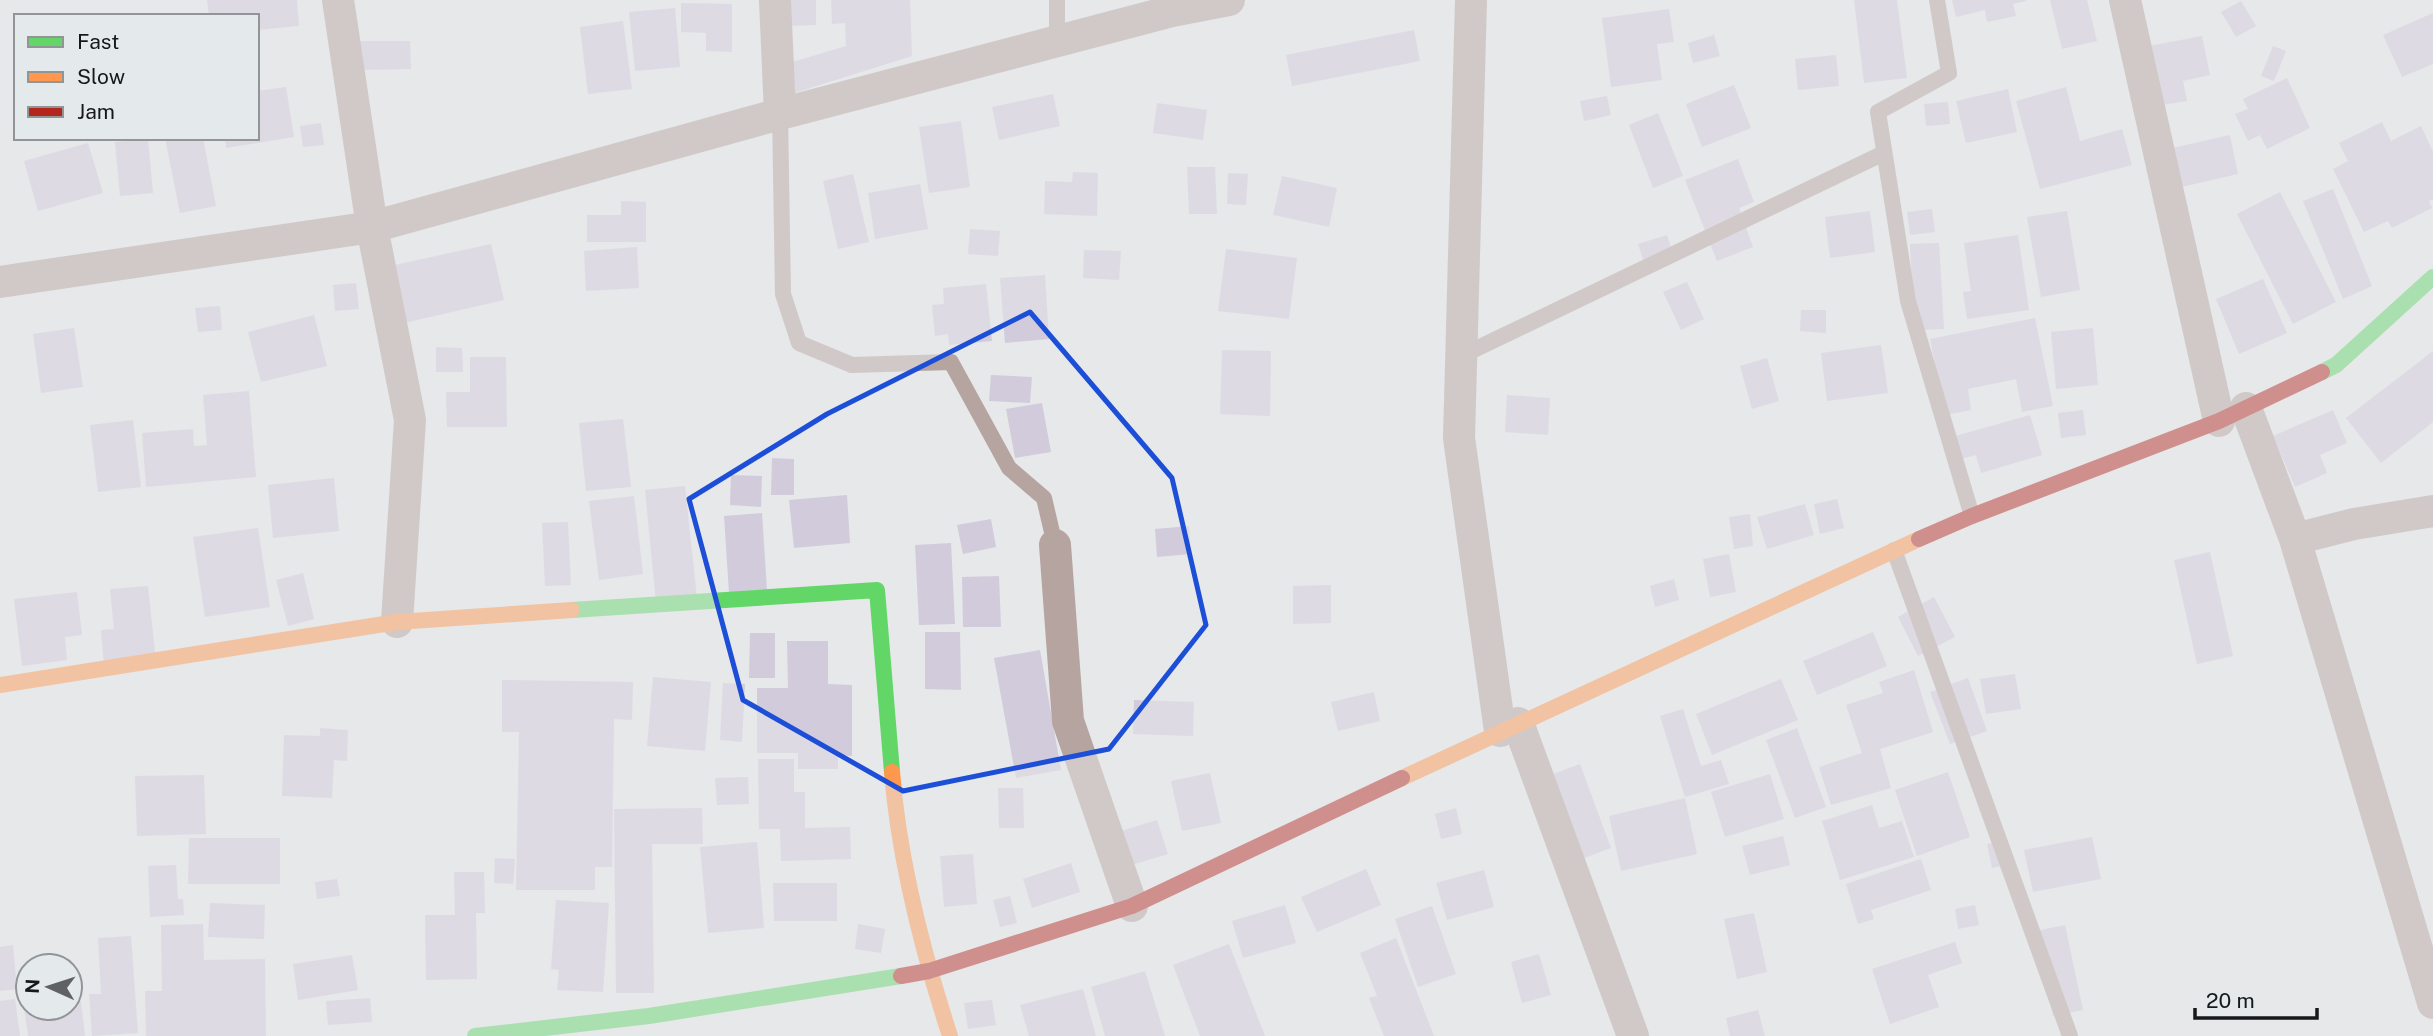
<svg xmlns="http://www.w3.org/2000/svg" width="2433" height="1036" font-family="'Public Sans',sans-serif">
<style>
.building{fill:#d2cbdc}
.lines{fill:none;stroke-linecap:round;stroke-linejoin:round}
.lane{stroke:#b6a4a0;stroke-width:16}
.street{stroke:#b6a4a0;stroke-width:32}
.fast{stroke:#63d668;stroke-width:16}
.slow{stroke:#ff974d;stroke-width:16}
.jam{stroke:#b3261e;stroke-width:16}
.marked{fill:none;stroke:#1d4ed8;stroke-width:5;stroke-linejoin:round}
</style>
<rect width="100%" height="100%" fill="#e6e8ea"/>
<path class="building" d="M207,0H297L299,26L257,30V16H209Z
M785,0H816V25L785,26Z
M831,0H910L912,56L788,95L779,66L846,46L845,23L832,24Z
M1854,0H1897L1907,78L1864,83Z
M1952,0H2026V1L2013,4L2016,16L1987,22L1985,10L1956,17Z
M2050,0H2087L2097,41L2062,49Z
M2241,1L2256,26L2236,37L2221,12Z
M681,3L732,4V52L706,51V33L681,32Z
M675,8L680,67L635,71L629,12Z
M1669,9L1674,42L1657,44L1662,80L1611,87L1602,18Z
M2433,13V64L2402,77L2383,35Z
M623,21L632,89L588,94L580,27Z
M1414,30L1420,61L1292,86L1286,55Z
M1714,35L1720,56L1693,63L1688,43Z
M2202,36L2210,75L2183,81L2187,101L2156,106L2144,47Z
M355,41H410L411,69L355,70Z
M2273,46L2286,51L2274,81L2261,76Z
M1836,55L1839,86L1798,90L1795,59Z
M2287,78L2310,128L2267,149L2260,135L2248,141L2235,114L2248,109L2243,99Z
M1734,85L1751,128L1702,147L1686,104Z
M286,87L294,137L226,148L225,138H257V91Z
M2066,87L2080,141L2122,129L2132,165L2040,189L2016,101Z
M2008,89L2017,132L1966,143L1956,101Z
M1053,94L1060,126L999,140L992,107Z
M1607,96L1611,115L1584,121L1580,101Z
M1948,102L1950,124L1926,126L1924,104Z
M1157,103L1207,110L1203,140L1153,133Z
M1658,113L1683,176L1653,188L1629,125Z
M961,121L970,187L929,193L919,127Z
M2382,122L2391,141L2421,126L2433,152V199L2429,201L2432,208L2392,228L2388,221L2364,232L2333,169L2348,161L2339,143Z
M321,123L324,145L303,147L300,126Z
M2230,135L2238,174L2177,188L2168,149Z
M165,138H203L216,206L180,213Z
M148,139L153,193L120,196L115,142Z
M88,143L103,193L38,211L24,161Z
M1738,159L1754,202L1739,208L1753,247L1717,261L1685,180Z
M1187,167H1215L1217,214H1189Z
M1073,172L1098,173L1097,216L1044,214L1045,181L1072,182Z
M1228,173L1248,174L1246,205L1227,204Z
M853,174L869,242L838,249L823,181Z
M1282,176L1337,188L1329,227L1273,215Z
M920,184L928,229L875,239L868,193Z
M2333,189L2372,286L2343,299L2303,201Z
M2280,192L2336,302L2293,324L2237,214Z
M621,201L646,202V242H587V215H621Z
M1932,209L1935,232L1910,235L1907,212Z
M1870,211L1875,252L1830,258L1825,217Z
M2067,211L2080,290L2041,297L2027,217Z
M970,229L1000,231L998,256L968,254Z
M1667,235L1675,260L1646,269L1638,244Z
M2018,235L2029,310L1967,319L1963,292L1971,291L1964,243Z
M1939,243L1944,329L1914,330L1910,244Z
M491,244L504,300L404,323L390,266Z
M637,247L639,288L586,291L584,251Z
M1226,249L1297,258L1289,319L1218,311Z
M1084,250L1121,251L1119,280L1083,278Z
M1045,275L1049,339L1005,343L1000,278Z
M2263,279L2287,333L2239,354L2216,299Z
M1687,282L1704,319L1681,330L1663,292Z
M356,283L359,309L335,311L333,285Z
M986,284L992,341L949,345L948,334L935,336L932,305L944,304L943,288Z
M220,306L222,330L198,332L195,308Z
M1801,310H1826V333L1800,331Z
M314,315L327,366L261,382L248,332Z
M2035,318L2053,406L2022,412L2016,379L1968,389L1971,410L1945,415L1930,339Z
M74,328L83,387L41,393L33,334Z
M2093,328L2098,385L2056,389L2051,332Z
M1881,345L1888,393L1827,401L1821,353Z
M436,347L462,348L463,372H436Z
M1222,350L1271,351L1270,416L1220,414Z
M2433,351V422L2381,463L2346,418Z
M470,357H506L507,427H447L446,392H470Z
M1767,358L1779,401L1752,409L1740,366Z
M991,375L1032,377L1030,403L989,401Z
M249,391L256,477L146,487L142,433L193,429L194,446L207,445L203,395Z
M1507,395L1550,398L1548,435L1505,432Z
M1042,403L1051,452L1015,458L1006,409Z
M2083,410L2086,435L2061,438L2058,413Z
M2333,410L2347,443L2320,455L2327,473L2295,487L2273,436Z
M2030,415L2042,455L1981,473L1976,455L1952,461L1945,439Z
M623,419L631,487L586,491L579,423Z
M133,420L141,487L98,492L90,425Z
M772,458L794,459V495H771Z
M731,475L762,476L761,507L730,505Z
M334,478L339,531L273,538L268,485Z
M685,486L697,598L656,603L645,490Z
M847,495L850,543L794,548L789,500Z
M634,496L643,574L599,580L589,501Z
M1837,499L1844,528L1820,534L1814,504Z
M1805,504L1814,535L1767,549L1757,517Z
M762,513L767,590L729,593L724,516Z
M1750,514L1753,546L1734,549L1729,517Z
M991,519L996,547L963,554L957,525Z
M568,522L571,585L545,586L542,523Z
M1189,526L1191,554L1157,557L1155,529Z
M258,528L270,607L205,617L193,537Z
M951,543L955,624L919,625L915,545Z
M2210,552L2233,656L2197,664L2174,560Z
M1729,554L1736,592L1710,597L1703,559Z
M303,573L314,619L288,626L276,580Z
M999,576L1001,627H963L962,577Z
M1674,579L1679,600L1655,607L1650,586Z
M1331,585V623L1293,624V586Z
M148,586L156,661L104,666L101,630L114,629L110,589Z
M77,592L82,635L65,637L67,660L22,666L14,599Z
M1934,597L1955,637L1918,656L1898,617Z
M925,632H960L961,690L925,689Z
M1873,632L1887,666L1817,695L1803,661Z
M750,633H775V678H749Z
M787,641H828V684L852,685V756L838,755V769H798V753H757V688H788Z
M1040,650L1061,770L1016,778L994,658Z
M1914,670L1933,732L1880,749L1891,788L1831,805L1819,767L1862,753L1846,705L1883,693L1879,682Z
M2015,674L2021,709L1986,714L1980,679Z
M653,677L711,682L705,751L647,746Z
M1968,678L1987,731L1950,744L1930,692Z
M1781,679L1798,720L1712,755L1696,714Z
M502,680L633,682L632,720L614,719L612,867H595V890H516L519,732H502Z
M723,683L745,684L742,742L720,740Z
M1374,692L1380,721L1338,731L1331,702Z
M1134,700L1194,702L1193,736L1133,734Z
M1683,709L1701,766L1721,760L1729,784L1685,797L1660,716Z
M320,728L348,730L347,761L334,760L332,798L282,796L284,735L320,736Z
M1797,728L1826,807L1795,818L1766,740Z
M758,759H794V792H805V828L850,827L851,859L781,861L780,829H759Z
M1580,764L1611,848L1584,858L1553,774Z
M1948,772L1970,837L1917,856L1895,790Z
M1210,773L1221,823L1182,831L1171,781Z
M1770,774L1784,819L1725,837L1711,792Z
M204,775L206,834L137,836L135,776Z
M748,777L749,804L717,805L715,778Z
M998,788H1023L1024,828H999Z
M1685,798L1697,854L1621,871L1609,816Z
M1872,805L1879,828L1902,821L1914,857L1840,880L1822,821Z
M702,808L703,844H652L654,993H616L614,809Z
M1456,808L1462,834L1441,839L1435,814Z
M1157,820L1168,854L1122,868L1111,834Z
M1783,836L1790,865L1750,875L1742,846Z
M2092,837L2101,879L2033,892L2024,850Z
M189,838H280V884H188Z
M2003,841L2007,865L1992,868L1987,844Z
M757,842L764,928L708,933L700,847Z
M973,854L977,904L944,907L940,856Z
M495,858L515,859L513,884L494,883Z
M1921,859L1931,890L1871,910L1874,919L1858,924L1846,884Z
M1071,863L1080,892L1032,908L1023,879Z
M176,865L178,899H183L184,915L150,917L148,866Z
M1366,869L1381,905L1317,932L1301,897Z
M1484,870L1494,907L1447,920L1436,883Z
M454,872H484L485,913H476L477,979L426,980L425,915H455Z
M337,879L340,896L317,899L315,882Z
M773,883H837V921H774Z
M1010,896L1017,923L1000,927L993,900Z
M556,900L609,903L603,992L557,990L559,970L551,969Z
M210,903L265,905L264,939L208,937Z
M1285,905L1296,943L1243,958L1232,921Z
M1975,905L1979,925L1958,929L1955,909Z
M1432,906L1456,974L1418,987L1395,919Z
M1754,913L1767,972L1737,979L1724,919Z
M203,924L204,960L265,959L266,1036H146L145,991H162L161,925Z
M858,924L885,929L881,953L855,949Z
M2065,925L2083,1010L2053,1016L2036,931Z
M131,936L138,1033L92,1036L89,994H101L98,938Z
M1396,938L1434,1036H1384L1369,998L1377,996L1360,953Z
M1955,942L1962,963L1928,975L1939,1007L1890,1024L1872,969Z
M1229,944L1265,1036H1200L1173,965Z
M13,945L17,989L0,991V947Z
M1539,954L1551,995L1522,1003L1511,962Z
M352,955L358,990L298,1000L293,964Z
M1145,971L1165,1036H1105L1091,987Z
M1083,989L1096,1036H1029L1020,1005Z
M370,998L372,1022L328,1025L326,1001Z
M15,999L20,1036H0V1001Z
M992,1000L996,1025L968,1029L964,1003Z
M81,1001L85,1036H28L24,1007L70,1008V1003Z
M1758,1010L1765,1036H1730L1726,1018Z"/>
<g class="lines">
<path class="lane" d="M1057,0V41
M1937,0L1949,73L1878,112L1908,301L1972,516
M780,114L783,294L799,343L852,365L951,362L1009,468L1044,498L1055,545
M1461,356L1884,153
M1894,550L2070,1036"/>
<path class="street" d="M338,0L372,227L410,420L397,622
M775,0L780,114
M1471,0L1459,438L1500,731
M2125,0L2219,421
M0,282L372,227L780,114L1172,11L1229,0
M2246,408L2295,539L2433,1003
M2295,539L2354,524L2433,511
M1055,545L1068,721L1132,906
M1518,723L1633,1036"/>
<path class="fast" d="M2322,372L2336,365L2433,277
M572,610L877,590L892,772
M475,1036L649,1016L901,976"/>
<path class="slow" d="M0,685L397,622L572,610
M892,772C899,861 922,950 950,1036
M1402,778L1919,539"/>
<path class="jam" d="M1919,539L1972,516L2219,421L2322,372
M901,976L929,971L1132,906L1402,778"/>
</g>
<path d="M0 0H2433V1036H0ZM1030,312L1172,478L1206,625L1109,749L903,791L743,700L689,499L827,414Z" fill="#e6e8ea" fill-opacity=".55" fill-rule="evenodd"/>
<path class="marked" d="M1030,312L1172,478L1206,625L1109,749L903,791L743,700L689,499L827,414Z"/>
<rect x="14" y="14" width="245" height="126" fill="#e4e9ec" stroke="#929598" stroke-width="2"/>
<rect x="28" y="37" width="35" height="10" fill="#63d668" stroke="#929598" stroke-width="2"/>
<text x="77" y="49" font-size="21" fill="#161819">Fast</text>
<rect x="28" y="72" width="35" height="10" fill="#ff974d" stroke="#929598" stroke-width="2"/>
<text x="77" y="84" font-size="21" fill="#161819">Slow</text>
<rect x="28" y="107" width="35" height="10" fill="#b3261e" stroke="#929598" stroke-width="2"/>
<text x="77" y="119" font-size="21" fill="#161819">Jam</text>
<g transform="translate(49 987) rotate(273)"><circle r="33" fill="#e4e9ec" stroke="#929598" stroke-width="2"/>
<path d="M0-5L12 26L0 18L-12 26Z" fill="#5f6162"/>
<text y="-10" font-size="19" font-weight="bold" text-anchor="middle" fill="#161819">N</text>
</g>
<path d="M2195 1008v10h122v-10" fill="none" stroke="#161819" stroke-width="3.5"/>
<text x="2206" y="1008" font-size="21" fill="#161819" stroke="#e4e9ec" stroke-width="5" paint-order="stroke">20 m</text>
</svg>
